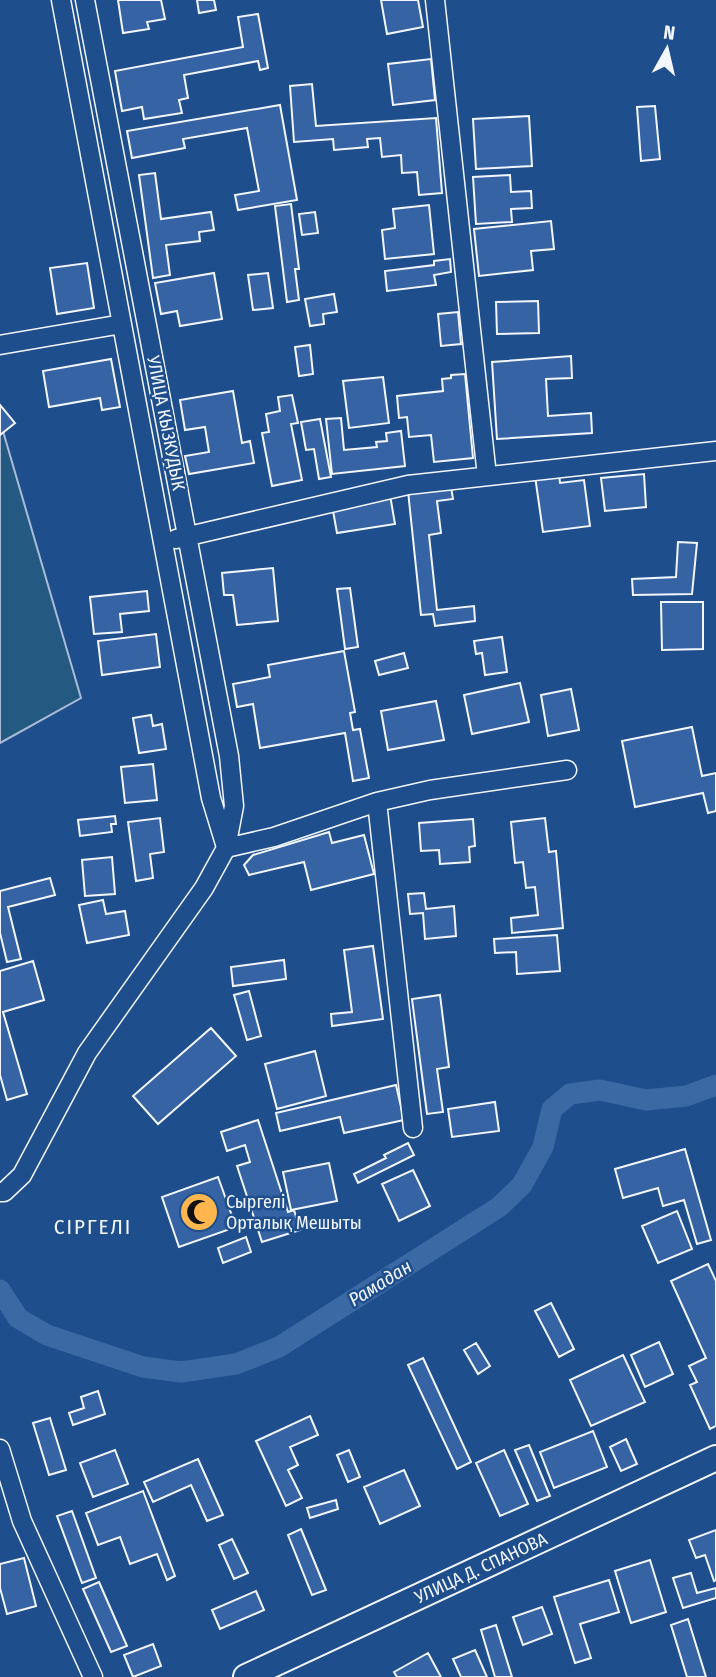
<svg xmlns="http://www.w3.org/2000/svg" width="716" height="1677" font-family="'Fira Sans Condensed',sans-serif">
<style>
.green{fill:#245a82;stroke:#a8bbd7;stroke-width:2}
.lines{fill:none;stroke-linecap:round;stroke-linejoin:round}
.canal{stroke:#3b69a3;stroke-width:21}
.building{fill:#3563a3;stroke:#f2f6ff;stroke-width:2}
.street-casing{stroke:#f2f6ff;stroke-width:21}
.secondary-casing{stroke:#f2f6ff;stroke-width:28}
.street{stroke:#1f4e8c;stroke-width:18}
.secondary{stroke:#1f4e8c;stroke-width:24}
.labels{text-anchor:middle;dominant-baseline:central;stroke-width:5;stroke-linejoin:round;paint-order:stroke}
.street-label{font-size:18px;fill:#f2f6ff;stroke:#1f4e8c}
.poi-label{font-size:18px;fill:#f2f6ff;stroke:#1f4e8c;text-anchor:start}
.water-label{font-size:19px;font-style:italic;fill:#f2f6ff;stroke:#1f4e8c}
.quarter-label{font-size:21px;letter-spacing:2px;fill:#f2f6ff;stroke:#1f4e8c}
</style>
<rect width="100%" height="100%" fill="#1f4e8c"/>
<path class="green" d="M0,421L81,698L0,743Z"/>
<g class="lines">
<path class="canal" d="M0,1290L18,1318L47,1335L143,1367L181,1372L236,1364L279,1347L499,1207L522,1185L543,1147L552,1109L570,1094L600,1090L646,1100L686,1096L716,1085"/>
</g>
<path class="building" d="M118,0H161L165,19L147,22L149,29L123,33Z
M197,0H214L216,10L199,13Z
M381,0H418L423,27L387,34Z
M258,14L268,68L260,70L258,61L184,75L188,98L179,100L182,113L144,119L142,107L122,111L115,71L243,47L238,17Z
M431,59L435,100L393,105L388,64Z
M312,84L316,126L436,118L442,193L419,195L417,172L402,173L401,155L382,157L380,138L367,139L368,147L334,150L333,139L294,142L290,86Z
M280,105L297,200L238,210L235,195L259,191L247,128L183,139L185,148L132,158L127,131Z
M655,106L660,159L641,161L637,107Z
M529,116L532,166L476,169L473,119Z
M155,173L161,219L211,212L214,230L199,232L200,241L166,245L170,275L153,278L139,175Z
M510,175L511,192L531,191L532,208L511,209L512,222L476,224L473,177Z
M291,204L299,269H295L299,300L287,302L275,206Z
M429,205L434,254L385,259L382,230L395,228L393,209Z
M315,212L318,233L302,235L299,214Z
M551,221L554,249L531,251L533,270L479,276L474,229Z
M450,259L451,272L434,275L436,285L387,291L385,271L434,265V261Z
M87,263L94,308L57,314L50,268Z
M214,273L222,319L180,326L177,311L161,314L155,283Z
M268,273L273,308L253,310L248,275Z
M334,294L337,312L323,314L324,324L310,326L305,299Z
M538,301L539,333L497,334L496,302Z
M458,312L461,344L441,346L438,314Z
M310,345L313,374L299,376L295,347Z
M571,356L572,378L546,379L548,416L591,413L592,433L497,439L492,362Z
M111,359L120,407L102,410L100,398L49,407L43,371Z
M465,374L473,458L434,462L431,435L409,437L407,417L399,418L397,396L443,391L442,379L451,378V375Z
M383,377L389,423L349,428L343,381Z
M233,391L242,443L250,441L254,463L189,474L185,456L209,452L205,427L185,430L180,400Z
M292,395L298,423L291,424L302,480L272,486L262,433L269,432L266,414L280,411L278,397Z
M0,405L15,423L0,435Z
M341,418L344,450L377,447L376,442L387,441L386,433L401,431L405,466L332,474L326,419Z
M320,419L331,477L319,479L314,449L306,450L301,422Z
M559,473L560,483L584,480L590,526L543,532L535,476Z
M644,474L646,507L605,511L601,478Z
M451,487L453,499L437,501L441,533L429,535L437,610L474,606L475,621L435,626L433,614L421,615L408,491Z
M390,495L395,524L337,533L332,505Z
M678,542L697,543L692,594L633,595L632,579L676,577Z
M273,568L278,621L237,625L233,595H224L222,573Z
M350,588L358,647L345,649L337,589Z
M147,591L149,611L120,614L122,632L94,634L90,597Z
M661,602H703V649L662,650Z
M156,634L160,667L102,675L98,641Z
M502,637L507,672L485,675L482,653L476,654L474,641Z
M344,651L355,712L350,713L353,730L360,729L369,778L353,781L345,733L260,748L253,704L237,707L233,684L270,677L268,665Z
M404,653L408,668L379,675L375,661Z
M520,683L529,722L472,734L464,695Z
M571,689L579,730L548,736L541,695Z
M436,701L444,740L388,750L381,711Z
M151,715L153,726L162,724L166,749L139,753L133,718Z
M692,727L702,776L716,773V811L708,813L703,793L635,807L622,741Z
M153,764L157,800L125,803L121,767Z
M115,816L116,824H111L112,832L80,836L78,820Z
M160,818L164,852L150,854L153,878L136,881L128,822Z
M545,818L549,852L556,851L563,928L512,933L511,918L538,915L535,887L526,888L523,862L515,863L511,822Z
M473,819L475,846L469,847L470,862L440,864L439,850L421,851L419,823Z
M329,832L332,843L364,835L374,874L311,890L304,862L249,875L244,865L253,855Z
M112,857L115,894L85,896L82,860Z
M50,878L55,895L8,907L21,959L7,962L0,933V891Z
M424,893L426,909L454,906L456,936L425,939L423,913L410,914L408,894Z
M103,900L106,914L125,911L129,935L87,943L79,905Z
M557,935L560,971L517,974L516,952L495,953L494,939Z
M373,946L383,1019L332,1026L331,1014L352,1012L344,950Z
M284,960L286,979L233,986L231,967Z
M33,961L44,1000L3,1012L27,1094L7,1100L0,1075V971Z
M249,991L261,1036L247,1040L234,995Z
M440,995L449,1067L437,1069L443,1112L427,1114L412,999Z
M211,1028L236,1056L158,1124L133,1096Z
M315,1051L326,1096L277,1109L265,1064Z
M396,1085L404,1120L344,1133L340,1117L280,1131L276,1113Z
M495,1102L499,1131L452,1137L448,1109Z
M258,1120L288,1212L294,1210L300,1230L262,1242L237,1166L250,1162L245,1145L227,1151L221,1132Z
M408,1143L414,1155L358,1183L354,1174L386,1158L384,1155Z
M685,1149L711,1240L697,1244L684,1200L663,1206L658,1188L623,1198L615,1169Z
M329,1163L337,1201L291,1210L283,1172Z
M413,1170L430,1206L399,1221L382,1184Z
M218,1177L236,1227L179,1247L162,1197Z
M677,1211L692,1249L658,1263L642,1226Z
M246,1237L251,1252L223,1263L218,1248Z
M708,1264L716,1281V1426L710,1429L690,1385L697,1382L689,1366L706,1358L671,1281Z
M551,1303L574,1349L559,1357L535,1311Z
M659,1342L673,1374L645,1387L631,1355Z
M476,1343L490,1366L478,1374L464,1350Z
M623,1355L645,1402L591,1426L570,1380Z
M423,1358L471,1462L457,1469L408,1365Z
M98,1391L105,1414L73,1425L69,1413L84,1408L81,1397Z
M310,1416L318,1435L290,1447L298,1465L288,1470L302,1498L286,1506L256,1441Z
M50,1418L66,1470L49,1475L33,1423Z
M593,1431L607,1467L554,1488L540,1452Z
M626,1439L637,1464L621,1471L610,1447Z
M529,1445L550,1496L537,1501L515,1450Z
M115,1450L128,1484L93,1497L80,1463Z
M349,1450L360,1477L348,1482L337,1455Z
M504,1450L528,1504L500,1516L476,1463Z
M198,1459L223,1515L207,1521L191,1485L153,1502L144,1482Z
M404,1470L420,1506L380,1524L364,1487Z
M143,1491L175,1576L167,1580L157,1554L130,1564L120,1537L98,1545L86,1513Z
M336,1500L338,1509L310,1518L307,1508Z
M72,1511L96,1578L82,1583L57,1516Z
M301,1529L326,1590L312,1595L288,1535Z
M716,1530V1580L714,1581L705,1555L696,1558L689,1540Z
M232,1539L248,1573L234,1579L219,1545Z
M24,1558L36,1606L7,1614L0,1588V1564Z
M650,1560L666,1612L631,1623L615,1571Z
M691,1573L697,1593L716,1588V1598L683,1608L673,1578Z
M609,1580L619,1612L580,1624L591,1658L575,1663L554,1597Z
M99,1582L127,1646L111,1652L83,1589Z
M256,1591L264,1610L220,1629L212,1610Z
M542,1607L552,1634L523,1645L513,1617Z
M688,1619L706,1677H687L671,1625Z
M496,1625L512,1677H495L481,1630Z
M153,1644L161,1666L133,1677L124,1655Z
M475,1650L487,1677H461L453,1659Z
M428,1653L441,1677H397L394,1672Z"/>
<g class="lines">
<defs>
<path id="street" d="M61,0L211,798L225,844
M435,0L487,476
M0,345L122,324
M176,539L408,485L716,451
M377,802L413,1128
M226,848L274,837L377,802L430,790L567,770
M0,1192H4L22,1175L87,1053L204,888L226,848L234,806L229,756L85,0
M0,1449L22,1521L93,1677"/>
<path id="secondary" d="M246,1677L716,1458"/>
</defs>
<use href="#street" class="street-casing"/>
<use href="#secondary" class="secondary-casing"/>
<use href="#street" class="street"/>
<use href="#secondary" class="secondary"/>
</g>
<defs>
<symbol id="mosque-disc" viewBox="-11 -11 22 22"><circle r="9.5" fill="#ffb74d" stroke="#1f4e8c"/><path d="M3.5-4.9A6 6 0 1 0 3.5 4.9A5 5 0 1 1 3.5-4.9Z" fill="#111"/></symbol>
</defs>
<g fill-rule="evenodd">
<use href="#mosque-disc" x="177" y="1190" width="44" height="44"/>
</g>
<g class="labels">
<g class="street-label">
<text transform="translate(166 423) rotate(79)">УЛИЦА КЫЗКУДЫК</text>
<text transform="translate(481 1568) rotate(-25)">УЛИЦА Д. СПАНОВА</text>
</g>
<g class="poi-label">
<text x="226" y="1202">Сыргелі<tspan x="226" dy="21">Орталық Мешыты</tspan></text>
</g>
<g class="water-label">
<text transform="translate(380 1283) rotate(-32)">Рамадан</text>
</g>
<g class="quarter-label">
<text x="93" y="1227">СІРГЕЛІ</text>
</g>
</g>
<g transform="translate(667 49) rotate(8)" stroke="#1f4e8c" stroke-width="5" paint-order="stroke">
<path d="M0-5L12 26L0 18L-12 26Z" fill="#f2f6ff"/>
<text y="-10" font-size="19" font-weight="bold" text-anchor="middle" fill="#f2f6ff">N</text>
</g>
</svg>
